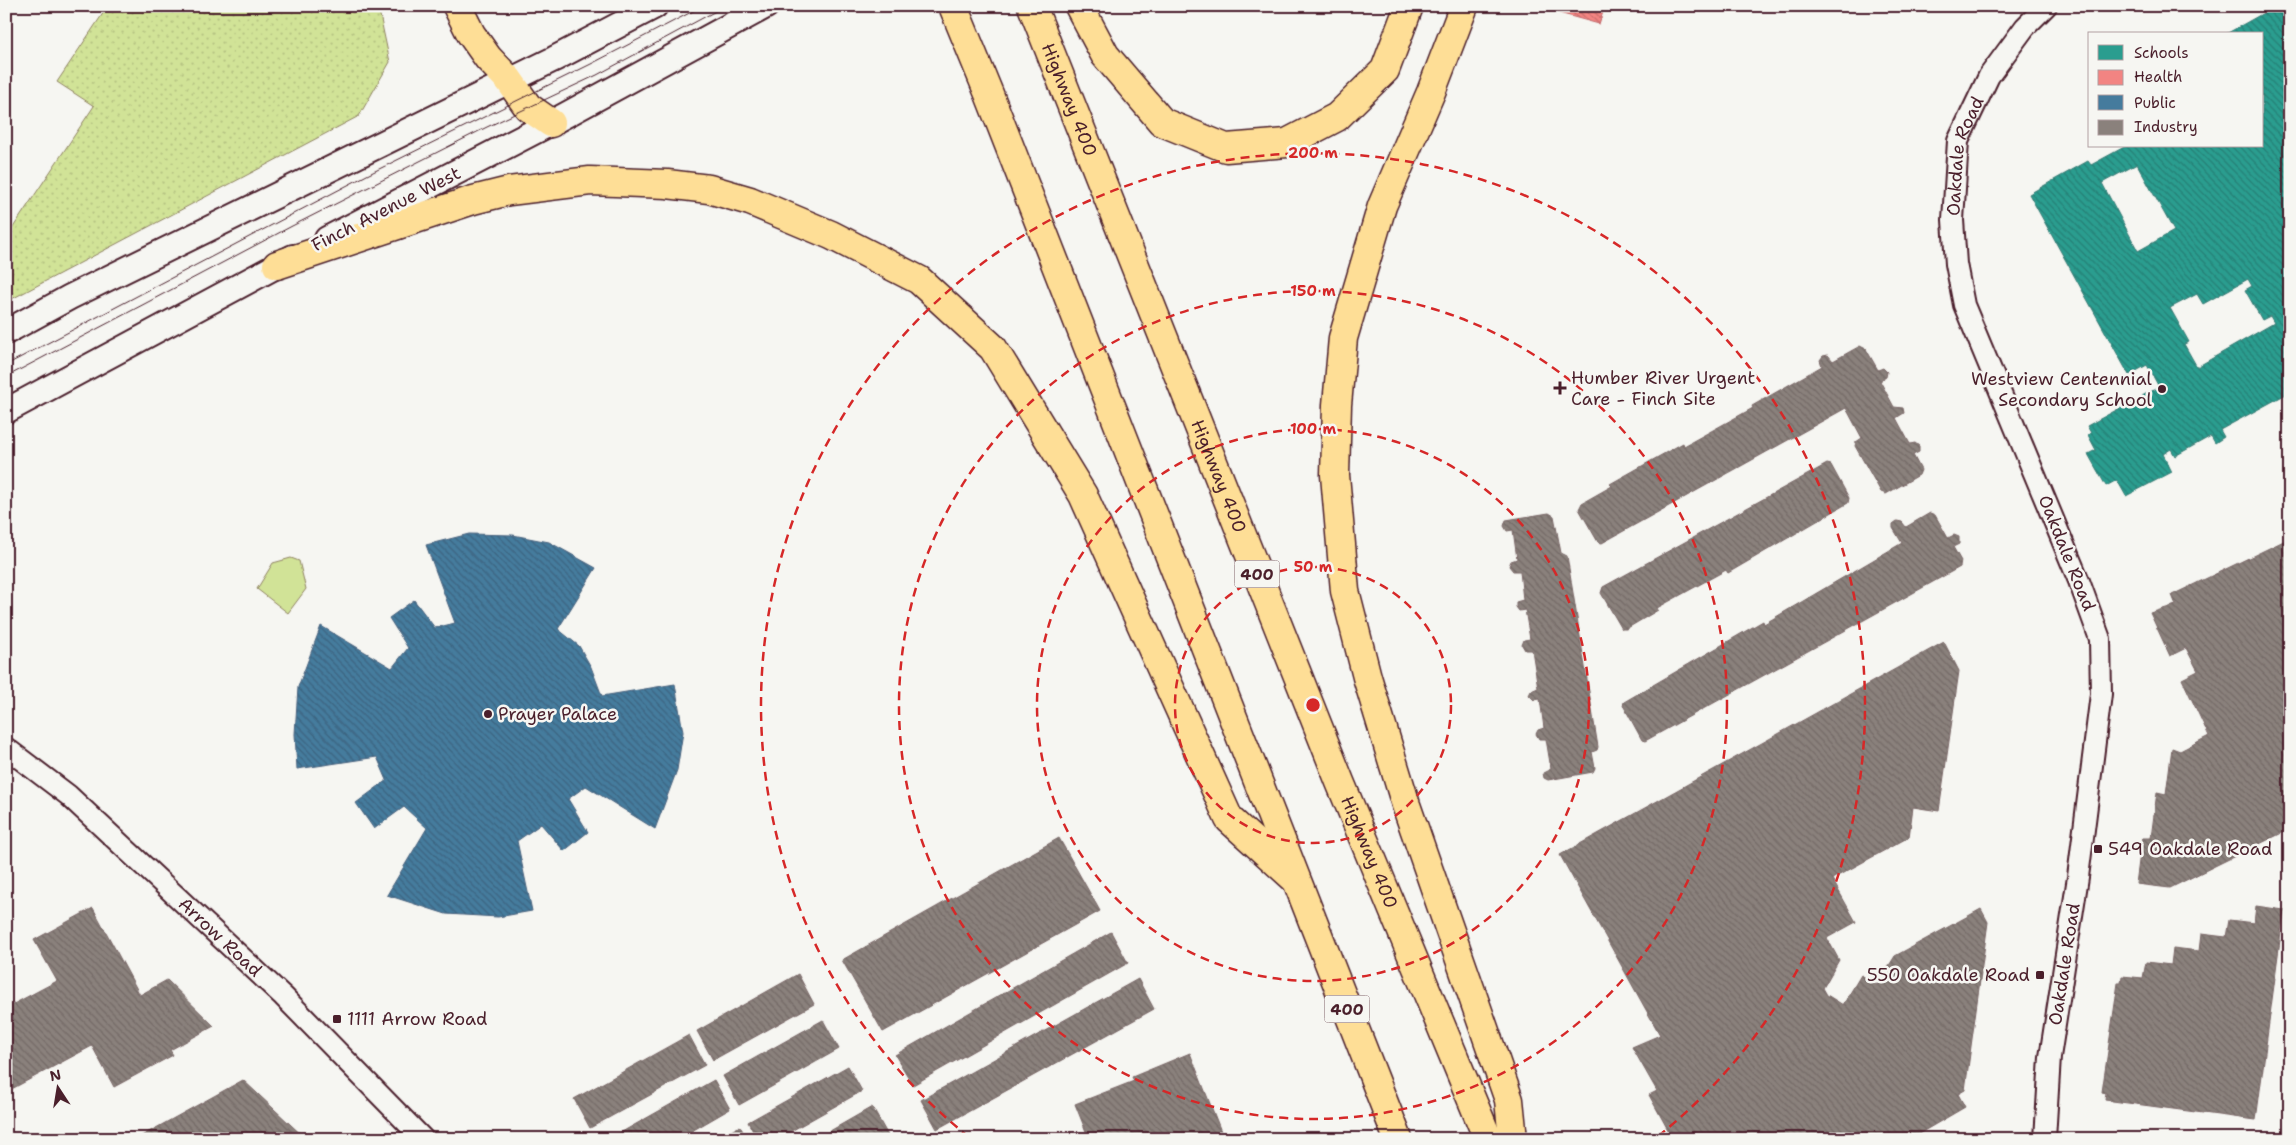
<svg xmlns="http://www.w3.org/2000/svg" width="2296" height="1145" font-family="'Shantell Sans',sans-serif">
<style>
.grass{fill:url(#grass-dots);stroke:#8e8161}
.park{fill:#d1e397;stroke:#8e8161}
.schools{fill:url(#schools-back-hatch);stroke:#347771;fill-rule:evenodd}
.health{fill:url(#health-back-hatch);stroke:#c06668}
.public{fill:url(#public-back-hatch);stroke:#465f7b}
.industry{fill:url(#industry-back-hatch);stroke:#776464}
.lines{fill:none;stroke-linecap:round;stroke-linejoin:round}
.tertiary-casing{stroke:#4a1f2b;stroke-width:24}
.secondary-casing{stroke:#4a1f2b;stroke-width:28}
.motorway-casing{stroke:#4a1f2b;stroke-width:31}
.tertiary{stroke:#f6f6f2;stroke-width:20}
.secondary{stroke:#f6f6f2;stroke-width:24}
.motorway{stroke:#fede96;stroke-width:28}
.tram{stroke:#4a1f2b;stroke-width:1}
.ring{fill:none;stroke:#d62828;stroke-width:2.5;stroke-dasharray:9 6}
.poi-dot{fill:#4a1f2b;stroke:#f6f6f2;stroke-width:2}
.labels{text-anchor:middle;dominant-baseline:central;stroke-width:5;stroke-linejoin:round;paint-order:stroke}
.shield{fill:#f6f6f2;stroke:#7e6067;stroke-width:1}
.shield-label{font-size:16px;font-weight:bold;fill:#4a1f2b}
.street-label{font-size:18px;fill:#4a1f2b;stroke:#f6f6f2}
.poi-label{font-size:18px;fill:#4a1f2b;stroke:#f6f6f2;text-anchor:start}
.centre{fill:#d62828;stroke:#f6f6f2;stroke-width:2.5}
.ring-label{font-size:15px;text-anchor:middle;font-weight:bold;fill:#d62828;stroke:#f6f6f2;stroke-width:5;stroke-linejoin:round;paint-order:stroke}
</style>
<defs>
<pattern id="grass-dots" width="8" height="8" patternUnits="userSpaceOnUse" patternTransform="scale(1.25)"><rect width="8" height="8" fill="#d1e397"/><path d="M2 2h.1M6 6h.1" fill="none" stroke="#b5c282" stroke-width="1.8" stroke-linecap="round"/></pattern>
<pattern id="schools-back-hatch" width="6" height="6" patternUnits="userSpaceOnUse" patternTransform="scale(1.25)"><rect width="6" height="6" fill="#2a9d8f"/><path d="M-1 5l2 2M0 0l6 6M5-1l2 2" fill="none" stroke="#267f75"/></pattern>
<pattern id="health-back-hatch" width="6" height="6" patternUnits="userSpaceOnUse" patternTransform="scale(1.25)"><rect width="6" height="6" fill="#f28482"/><path d="M-1 5l2 2M0 0l6 6M5-1l2 2" fill="none" stroke="#c66b6b"/></pattern>
<pattern id="public-back-hatch" width="6" height="6" patternUnits="userSpaceOnUse" patternTransform="scale(1.25)"><rect width="6" height="6" fill="#457b9d"/><path d="M-1 5l2 2M0 0l6 6M5-1l2 2" fill="none" stroke="#3c6480"/></pattern>
<pattern id="industry-back-hatch" width="6" height="6" patternUnits="userSpaceOnUse" patternTransform="scale(1.25)"><rect width="6" height="6" fill="#8a817c"/><path d="M-1 5l2 2M0 0l6 6M5-1l2 2" fill="none" stroke="#736966"/></pattern>
</defs>
<rect width="100%" height="100%" fill="#f6f6f2"/>
<filter id="ink" filterUnits="userSpaceOnUse"><feTurbulence type="fractalNoise" baseFrequency=".02" numOctaves="2"/><feDisplacementMap in="SourceGraphic" scale="10" xChannelSelector="R" yChannelSelector="G"/><feConvolveMatrix kernelMatrix="1 2 1 2 8 2 1 2 1" color-interpolation-filters="sRGB"/></filter>
<g filter="url(#ink)">
<path class="grass" d="M108,6H378L390,62L359,116L6,302V238L94,106L57,82Z"/>
<path class="park" d="M291,558L299,561L306,589L288,613L257,589L273,563Z"/>
<path class="schools" d="M2276,6H2290V392L2220,430L2224,437L2215,443L2211,436L2175,456L2171,449L2163,454L2172,472L2126,496L2117,480L2106,486L2088,454L2096,450L2088,435L2091,433L2087,426L2133,401L2137,408L2145,403L2142,396L2159,387L2147,365L2129,375L2029,194L2088,161L2091,165L2126,146H2262V34H2226ZM2137,164L2174,231L2138,251L2102,183ZM2248,279L2252,286L2245,290L2262,320L2270,316L2274,323L2197,367L2184,344L2189,342L2170,308L2197,294L2203,304Z"/>
<path class="health" d="M1561,6H1581L1603,12L1599,24L1559,13Z"/>
<path class="public" d="M469,534L513,535L549,542L596,568L558,629L579,646L591,667L602,696L675,684L683,732L677,770L655,829L586,786L568,799L588,832L564,851L541,824L517,841L532,911L498,917L446,914L387,895L427,828L404,807L374,829L356,803L387,780L377,757L297,769L295,734L298,687L321,626L392,668L408,648L389,618L414,600L435,628L455,623L426,545Z"/>
<path class="industry" d="M1860,346L1866,349L1878,370L1883,368L1887,372L1886,377L1880,381L1894,407L1903,408L1904,413L1896,418L1910,444L1915,443L1919,446V452L1913,455L1921,470L1919,475L1886,494L1881,492L1855,446L1856,442L1862,438L1846,408L1602,543L1598,542L1579,509L1582,503L1612,486L1610,484L1683,443L1684,446L1753,408L1752,406L1822,366L1820,360L1823,356L1828,355L1833,361Z
M1827,464L1831,465L1849,498L1848,503L1728,573L1726,570L1657,608L1658,610L1626,629H1622L1601,593L1603,587Z
M1549,513L1554,516L1561,553L1567,556L1598,747L1597,750L1592,752L1595,768L1593,772L1548,780L1544,778L1543,773L1551,769L1546,739H1539L1536,734L1538,730L1544,728L1540,699L1534,700L1529,695L1531,691L1538,688L1532,650H1525L1522,645L1524,640L1530,639L1525,610L1519,611L1516,607V602L1523,600L1520,571H1513L1509,566L1511,561L1517,559L1513,530L1507,531L1504,526L1506,520Z
M1930,513L1935,515L1948,538L1954,535L1959,537V544L1953,547L1961,561L1960,567L1645,741L1642,740L1623,705L1624,702L1763,621L1764,624L1902,543L1893,528V524L1897,521L1902,522L1906,527Z
M2290,538V792L2281,797L2290,816V829L2170,888L2136,884L2142,838H2151L2157,792L2166,794L2172,748L2180,751L2209,736L2182,679L2198,671L2186,648L2170,656L2150,613L2176,605L2172,595Z
M1944,642L1959,671L1939,811L1913,807L1909,837L1832,879L1856,922L1827,938L1839,960L1823,988L1827,995L1843,1005L1861,975L1877,985L1895,956L1981,909L1988,922L1965,1090L1958,1094L1965,1107L1910,1139H1673L1649,1095L1657,1091L1632,1047L1660,1035L1560,855Z
M1059,838L1100,911L883,1032L842,960Z
M2256,906L2284,910L2256,1120L2105,1100L2106,1093L2102,1092L2118,983H2121L2122,976L2143,978L2146,962L2171,965L2173,948L2199,951L2201,934L2226,937L2229,920L2254,923Z
M93,908L140,995L167,980L214,1026L170,1050L173,1055L114,1087L92,1046L6,1092V1008L57,981L34,940Z
M1111,932L1128,963L913,1085L895,1055Z
M798,974L814,1004L713,1060L697,1031Z
M1138,979L1154,1009L937,1129L921,1100Z
M823,1020L839,1049L739,1105L723,1076Z
M689,1035L705,1065L590,1128L574,1099Z
M1190,1053L1224,1139H1089L1075,1104L1134,1081L1132,1077Z
M848,1066L862,1091L777,1139H757L748,1122Z
M243,1080L306,1139H136Z
M714,1080L730,1109L678,1139H615L613,1137Z
M872,1107L890,1139H816Z
M740,1126L747,1139H717Z"/>
<g class="lines">
<defs>
<g id="tertiary">
<path id="s1" d="M6,748L68,795L283,996L423,1139"/>
<path id="s2" d="M2045,1139L2050,1057L2078,877L2101,694L2100,639L2079,581L1964,305L1956,264L1953,220L1958,141L1989,76L2025,27L2046,6"/>
</g>
<path id="secondary" d="M327,239L551,123L766,6
M6,332L70,297L554,59L655,6
M6,411L293,257"/>
<g id="motorway">
<path d="M457,6L471,34L488,58L509,80L528,107L551,123"/>
<path d="M953,6L989,94L1398,1139"/>
<path id="s3" d="M1032,6L1340,782L1488,1139"/>
<path d="M1079,6L1105,55L1162,122L1226,148L1287,143L1337,117L1385,70L1409,6"/>
<path d="M1464,6L1431,92L1382,206L1343,338L1337,405L1335,475L1345,591L1367,677L1406,805L1509,1100L1513,1139"/>
<path d="M277,265L473,200L509,191L590,181L667,184L709,189L750,201L831,235L919,280L993,348L1083,495L1229,819L1295,879"/>
</g>
</defs>
<use href="#tertiary" class="tertiary-casing"/>
<use href="#secondary" class="secondary-casing"/>
<use href="#motorway" class="motorway-casing"/>
<use href="#tertiary" class="tertiary"/>
<use href="#secondary" class="secondary"/>
<use href="#motorway" class="motorway"/>
<path class="tram" d="M6,365L367,175L591,64L703,6
M6,377L292,226L487,127L597,75L725,6"/>
</g>
</g>
<g class="ring">
<circle cx="1313" cy="705" r="138"/>
<circle cx="1313" cy="705" r="276"/>
<circle cx="1313" cy="705" r="414"/>
<path d="M969 1137A552 552 0 1 1 1657 1137"/>
</g>
<g class="poi-dot">
<path d="M1557.5 380.5h5v5h5v5h-5v5h-5v-5h-5v-5h5z"/>
<circle cx="2162" cy="389" r="5"/>
<circle cx="488" cy="714" r="5"/>
<rect x="2093" y="844" width="10" height="10" rx="2.5"/>
<rect x="2035" y="970" width="10" height="10" rx="2.5"/>
<rect x="332" y="1014" width="10" height="10" rx="2.5"/>
</g>
<g class="labels">
<g class="shield">
<rect x="1234.5" y="560.5" width="45" height="27" rx="4"/>
<rect x="1324.5" y="995.5" width="45" height="27" rx="4"/>
</g>
<g class="shield-label">
<text x="1257" y="574">400</text>
<text x="1347" y="1009">400</text>
</g>
<g class="street-label">
<text stroke="none"><textPath href="#s3" startOffset="101">Highway 400</textPath></text>
<text stroke="none"><textPath href="#s2" startOffset="1016">Oakdale Road</textPath></text>
<text transform="translate(386 209) rotate(-27)">Finch Avenue West</text>
<text stroke="none"><textPath href="#s3" startOffset="506">Highway 400</textPath></text>
<text transform="translate(2067 553) rotate(68)">Oakdale Road</text>
<text stroke="none"><textPath href="#s3" startOffset="911">Highway 400</textPath></text>
<text stroke="none"><textPath href="#s1" startOffset="286">Arrow Road</textPath></text>
<text stroke="none"><textPath href="#s2" startOffset="176">Oakdale Road</textPath></text>
</g>
<g class="poi-label">
<text x="1571" y="378">Humber River Urgent<tspan x="1571" dy="21">Care - Finch Site</tspan></text>
<text x="2152" y="379" text-anchor="end">Westview Centennial<tspan x="2152" dy="21">Secondary School</tspan></text>
<text x="498" y="714">Prayer Palace</text>
<text x="2108" y="849">549 Oakdale Road</text>
<text x="2030" y="975" text-anchor="end">550 Oakdale Road</text>
<text x="347" y="1019">1111 Arrow Road</text>
</g>
</g>
<circle cx="1313" cy="705" r="8" class="centre"/>
<g class="ring-label">
<text x="1313" y="158">200 m</text>
<text x="1313" y="296">150 m</text>
<text x="1313" y="434">100 m</text>
<text x="1313" y="572">50 m</text>
</g>
<rect width="2296" height="1145" fill="none" stroke="#f6f6f2" stroke-width="25"/>
<rect x="12" y="12" width="2271" height="1120" fill="none" stroke="#4a1f2b" stroke-width="2" filter="url(#ink)"/>
<rect x="2088" y="32" width="175" height="115" fill="#f6f6f2" stroke="#b1a0a2"/>
<rect x="2098" y="45" width="25" height="15" fill="#2a9d8f" stroke="#b1a0a2"/>
<text x="2134" y="58" font-size="15" fill="#4a1f2b">Schools</text>
<rect x="2098" y="70" width="25" height="15" fill="#f28482" stroke="#b1a0a2"/>
<text x="2134" y="82" font-size="15" fill="#4a1f2b">Health</text>
<rect x="2098" y="95" width="25" height="15" fill="#457b9d" stroke="#b1a0a2"/>
<text x="2134" y="108" font-size="15" fill="#4a1f2b">Public</text>
<rect x="2098" y="120" width="25" height="15" fill="#8a817c" stroke="#b1a0a2"/>
<text x="2134" y="132" font-size="15" fill="#4a1f2b">Industry</text>
<g transform="translate(58 1088) rotate(348)" stroke="#f6f6f2" stroke-width="4" paint-order="stroke">
<path d="M0-4L9 19L0 12L-9 19Z" fill="#4a1f2b"/>
<text y="-8" font-size="14" font-weight="bold" text-anchor="middle" fill="#4a1f2b">N</text>
</g>
</svg>
